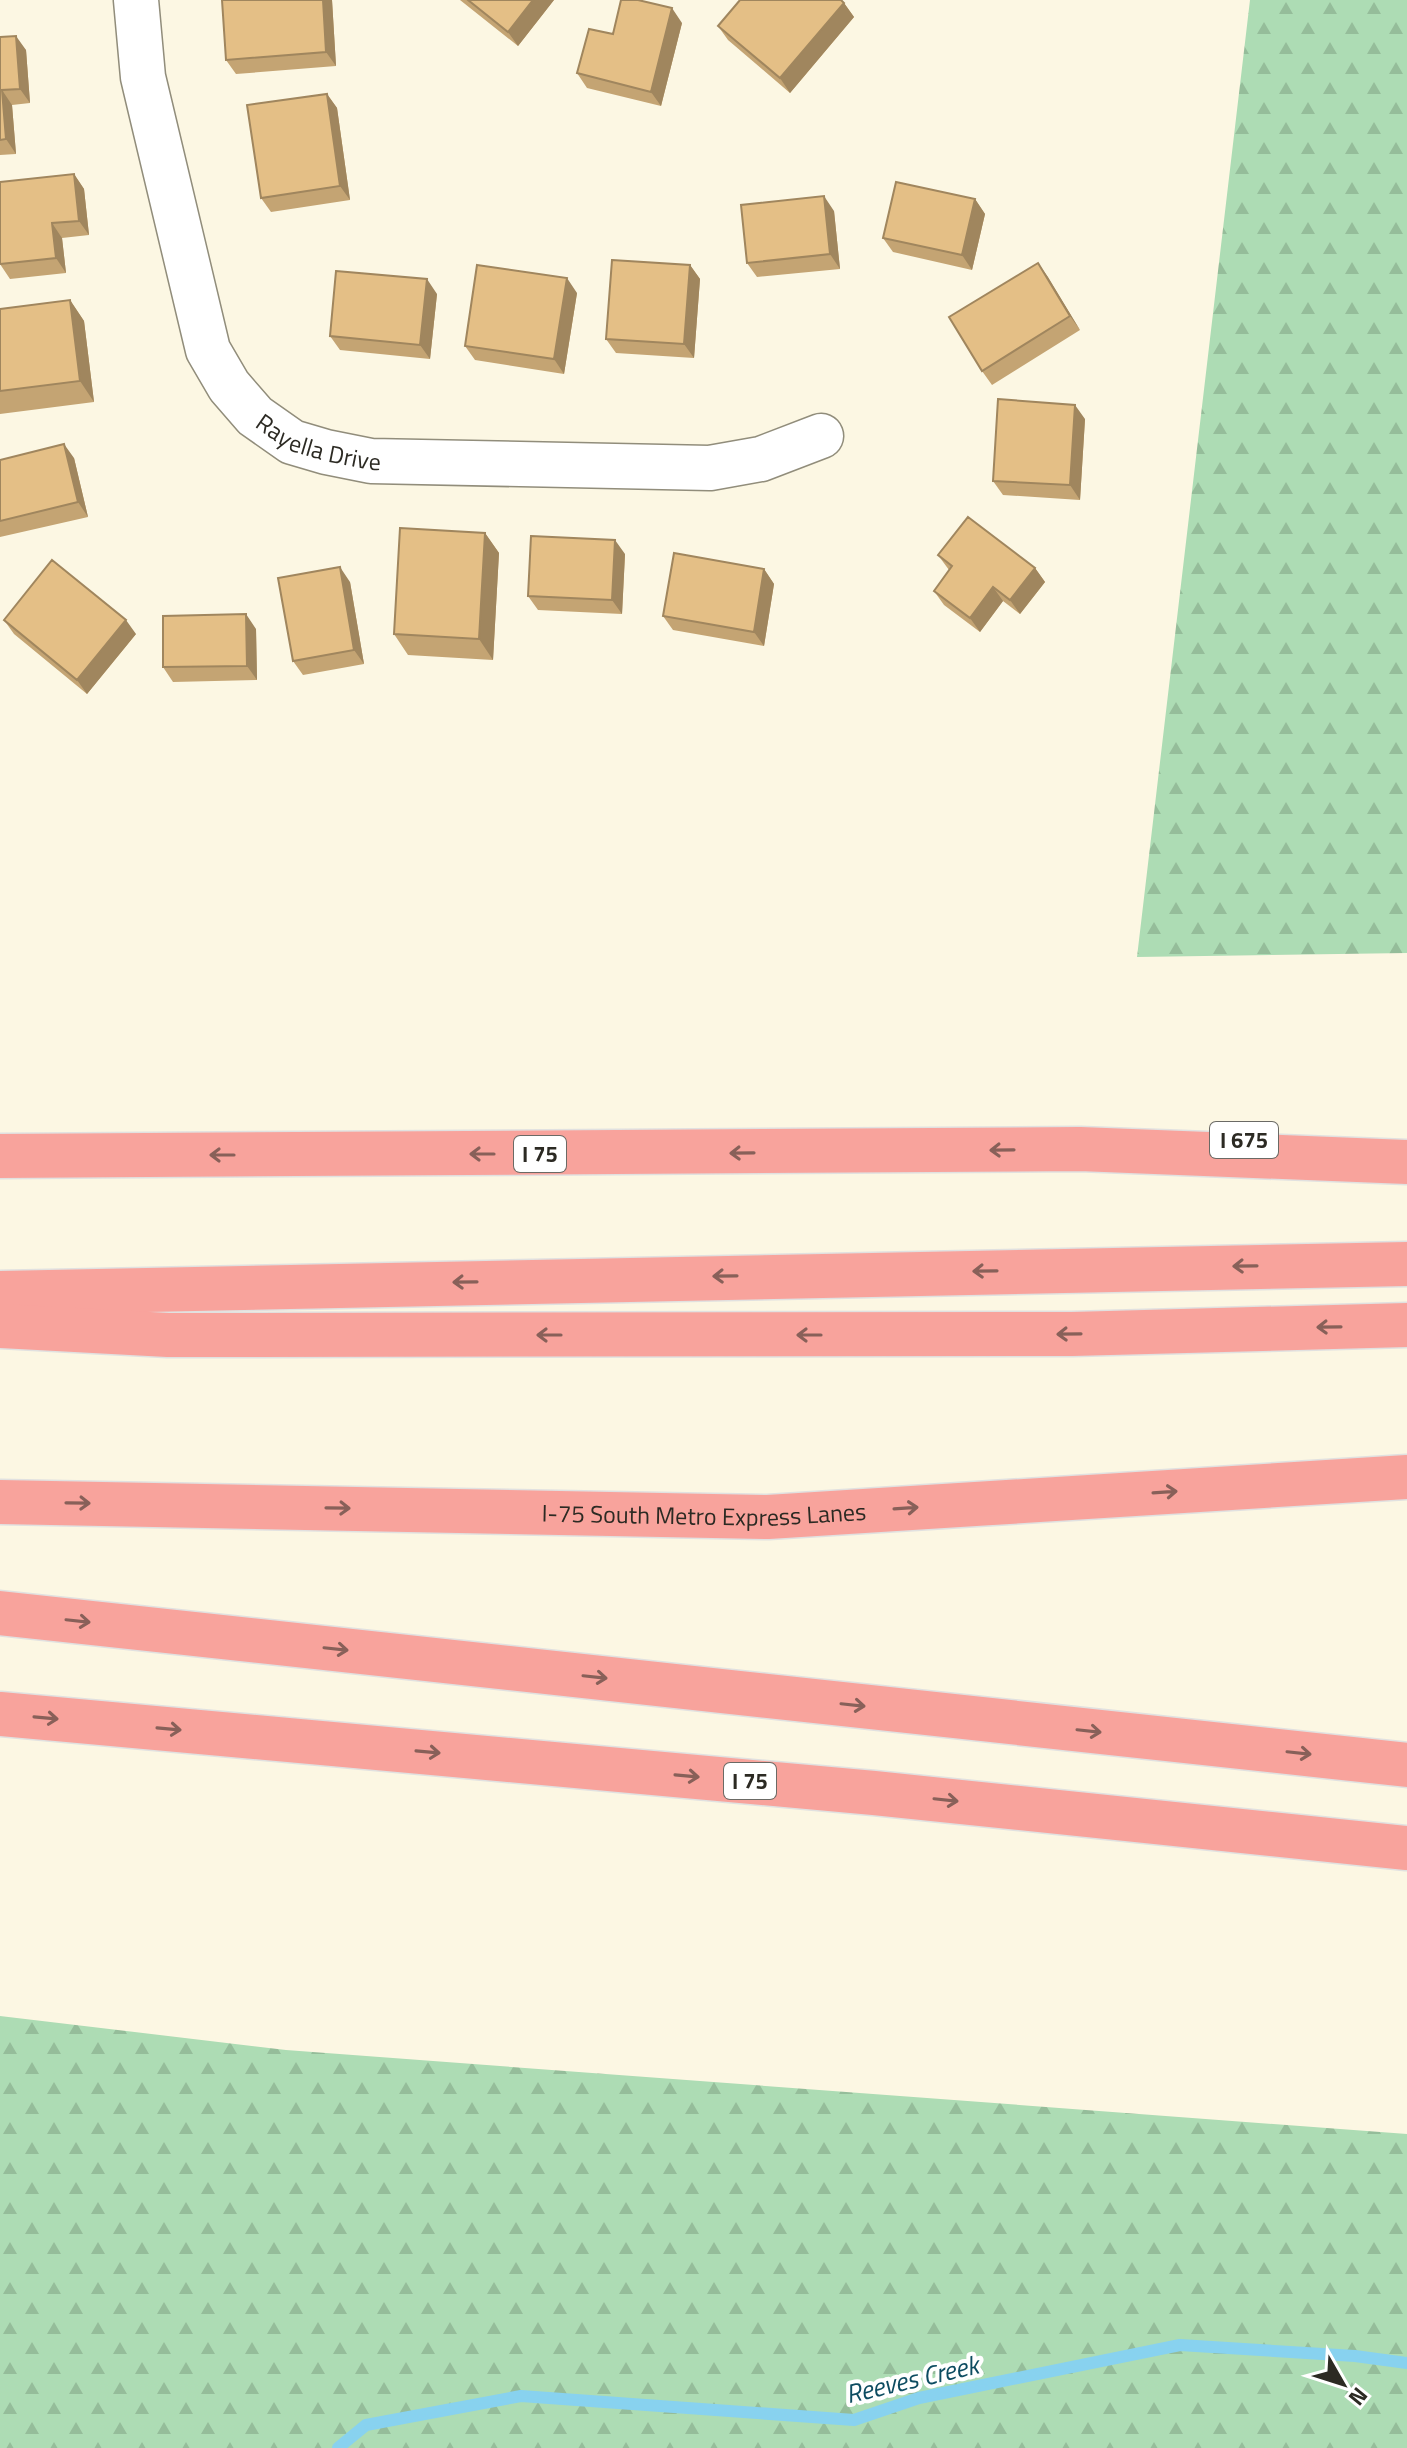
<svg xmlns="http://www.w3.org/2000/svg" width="1407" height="2448" font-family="'Titillium Web',sans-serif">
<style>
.forest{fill:url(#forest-firs)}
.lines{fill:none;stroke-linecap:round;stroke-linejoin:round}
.stream{stroke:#88d2ef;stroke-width:12}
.minor-casing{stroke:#918d7b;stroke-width:47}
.motorway-casing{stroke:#e1e1e0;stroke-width:47}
.minor{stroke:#fff;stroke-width:44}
.motorway{stroke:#f8a39c;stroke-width:44}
.wall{fill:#c4a473}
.shaded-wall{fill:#a0865e}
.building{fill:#e4bf86;stroke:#a0865e;stroke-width:2}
.oneway{stroke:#886059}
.labels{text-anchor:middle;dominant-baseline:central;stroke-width:8;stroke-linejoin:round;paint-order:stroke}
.shield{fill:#fff;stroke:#6b6a65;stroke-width:2}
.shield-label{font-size:22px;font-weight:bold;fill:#2c2a23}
.street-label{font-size:24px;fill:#2c2a23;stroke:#fff}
.water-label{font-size:26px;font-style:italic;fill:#0d4c61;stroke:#fff}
</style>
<defs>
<pattern id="forest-firs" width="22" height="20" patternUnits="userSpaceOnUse" patternTransform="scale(2)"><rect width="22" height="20" fill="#addcb4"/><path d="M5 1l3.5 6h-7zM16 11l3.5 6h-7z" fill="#95bd9a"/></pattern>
</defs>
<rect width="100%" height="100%" fill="#fcf7e3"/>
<path class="forest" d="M1250,0H1407V953L1137,957Z
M0,2016L286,2050L1407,2134V2448H0Z"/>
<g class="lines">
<path class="stream" d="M338,2448L366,2425L521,2396L854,2420L919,2398L1180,2345L1355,2356L1407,2363"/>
<defs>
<g id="minor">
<path id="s1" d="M136,0L143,77L208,350L229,386L255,416L292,442L326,452L371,461L710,468L761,459L821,436"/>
</g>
<g id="motorway">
<path d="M0,1156L1080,1149L1407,1162"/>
<path d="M0,1293L1407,1264"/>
<path d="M0,1326L168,1335L1072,1334L1407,1325"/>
<path id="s2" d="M0,1502L768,1517L1407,1477"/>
<path d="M0,1613L1407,1765"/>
<path d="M0,1714L874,1793L1407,1848"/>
</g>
</defs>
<use href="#minor" class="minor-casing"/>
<use href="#motorway" class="motorway-casing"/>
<use href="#minor" class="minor"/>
<use href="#motorway" class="motorway"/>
</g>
<path class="wall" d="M332,0L336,66L236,74L226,60Z
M460,0H554L518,46Z
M844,3L854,17L790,93L728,40L718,26Z
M682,23L661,106L587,88L577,73L613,34Z
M0,37L26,50L30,103L12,105L16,154L0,155Z
M327,94L337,108L350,200L271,212L261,198Z
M74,174L84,189L89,235L62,238L66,273L10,279L0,264Z
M975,199L985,214L972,270L893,252L883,238Z
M834,211L840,269L757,277L747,263Z
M1038,263L1080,330L992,385L982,371Z
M690,265L700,279L694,358L616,353L606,339Z
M577,293L564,374L475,360L465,346Z
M437,294L430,359L340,350L330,336Z
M70,300L84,321L94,402L0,414V309Z
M1085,419L1080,500L1003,495L993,481Z
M74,458L88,517L0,537V460Z
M485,533L499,553L493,660L408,655L394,634Z
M625,554L622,614L538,610L528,596Z
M938,555L1035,568L1045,582L1020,614L1003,601L980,632L944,605L934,591L949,570Z
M764,569L774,584L764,646L673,630L663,616Z
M350,582L364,664L303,675L293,661Z
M4,620L136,634L87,694L14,634Z
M256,629L257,680L173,682L163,667Z"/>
<path class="shaded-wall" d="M323,0H332L336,66L326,52Z
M533,0H554L518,46L508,32Z
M844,3L854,17L790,93L780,78Z
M672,8L682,23L661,106L651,92Z
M16,36L26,50L30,103L20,89Z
M2,90L12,105L16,154L6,139Z
M327,94L337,108L350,200L340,186Z
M74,174L84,189L89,235L79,221Z
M824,196L834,211L840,269L830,254Z
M975,199L985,214L972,270L962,255Z
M52,223L62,238L66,273L56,258Z
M1038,263L1048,277L1080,330L1070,316Z
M690,265L700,279L694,358L684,344Z
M567,278L577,293L564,374L554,359Z
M427,279L437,294L430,359L420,345Z
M70,300L84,321L94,402L80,381Z
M1075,405L1085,419L1080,500L1070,485Z
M64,444L74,458L88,517L78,502Z
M485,533L499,553L493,660L479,639Z
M615,540L625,554L622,614L612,600Z
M340,567L350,582L364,664L354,650Z
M1035,568L1045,582L1020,614L1010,600Z
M764,569L774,584L764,646L754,632Z
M993,587L1003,601L980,632L970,618Z
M246,614L256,629L257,680L247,666Z
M126,620L136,634L87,694L77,680Z"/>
<path class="building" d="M222,0H323L326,52L226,60Z
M468,0H533L508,32Z
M621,0H638L672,8L651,92L577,73L589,29L613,34Z
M740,0H841L844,3L780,78L718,26Z
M16,36L20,89L2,90L6,139L0,140V37Z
M327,94L340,186L261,198L247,105Z
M74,174L79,221L52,223L56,258L0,264V182Z
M896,182L975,199L962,255L883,238Z
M824,196L830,254L747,263L741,205Z
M612,260L690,265L684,344L606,339Z
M1038,263L1070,316L982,371L949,317Z
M477,265L567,278L554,359L465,346Z
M336,271L427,279L420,345L330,336Z
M70,300L80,381L0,391V309Z
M998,399L1075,405L1070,485L993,481Z
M64,444L78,502L0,521V460Z
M968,517L1035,568L1010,600L993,587L970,618L934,591L952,566L938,555Z
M400,528L485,533L479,639L394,634Z
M531,536L615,540L612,600L528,596Z
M674,553L764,569L754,632L663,616Z
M52,560L126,620L77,680L4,620Z
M340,567L354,650L293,661L278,578Z
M246,614L247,666L163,667V616Z"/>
<defs><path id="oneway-shaft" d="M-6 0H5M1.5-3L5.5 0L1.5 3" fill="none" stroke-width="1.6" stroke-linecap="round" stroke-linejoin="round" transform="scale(2)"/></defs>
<g class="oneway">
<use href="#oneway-shaft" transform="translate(1002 1150) rotate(179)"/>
<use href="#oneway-shaft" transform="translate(742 1153) rotate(179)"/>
<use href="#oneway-shaft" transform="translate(482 1154) rotate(180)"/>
<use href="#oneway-shaft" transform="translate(222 1155) rotate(180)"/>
<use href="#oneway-shaft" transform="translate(1245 1266) rotate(179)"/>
<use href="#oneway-shaft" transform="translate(985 1271) rotate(179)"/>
<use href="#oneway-shaft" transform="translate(725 1276) rotate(179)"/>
<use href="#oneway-shaft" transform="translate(465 1282) rotate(179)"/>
<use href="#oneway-shaft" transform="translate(1329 1327) rotate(179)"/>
<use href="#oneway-shaft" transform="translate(1069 1334) rotate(179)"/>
<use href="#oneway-shaft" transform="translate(549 1335) rotate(180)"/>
<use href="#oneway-shaft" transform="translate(809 1335) rotate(180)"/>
<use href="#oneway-shaft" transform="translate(1165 1492) rotate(-4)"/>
<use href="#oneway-shaft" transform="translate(78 1503) rotate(1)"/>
<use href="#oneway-shaft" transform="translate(338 1508) rotate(1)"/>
<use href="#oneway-shaft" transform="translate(906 1508) rotate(-4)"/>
<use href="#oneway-shaft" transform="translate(78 1621) rotate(6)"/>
<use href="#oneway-shaft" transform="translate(336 1649) rotate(6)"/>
<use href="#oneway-shaft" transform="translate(595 1677) rotate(6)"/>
<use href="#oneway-shaft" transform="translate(853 1705) rotate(6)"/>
<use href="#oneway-shaft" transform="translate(46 1718) rotate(5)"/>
<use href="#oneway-shaft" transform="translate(169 1729) rotate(5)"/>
<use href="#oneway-shaft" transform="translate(1089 1731) rotate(6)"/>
<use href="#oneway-shaft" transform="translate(428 1752) rotate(5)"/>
<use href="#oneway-shaft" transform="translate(1299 1753) rotate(6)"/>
<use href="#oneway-shaft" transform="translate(687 1776) rotate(5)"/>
<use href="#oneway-shaft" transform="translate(946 1800) rotate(6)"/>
</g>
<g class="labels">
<g class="shield">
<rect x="1210" y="1122" width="68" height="36" rx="6"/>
<rect x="514" y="1136" width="52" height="36" rx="6"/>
<rect x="724" y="1763" width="52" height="36" rx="6"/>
</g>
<g class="shield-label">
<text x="1244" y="1140">I 675</text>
<text x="540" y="1154">I 75</text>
<text x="750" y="1781">I 75</text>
</g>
<g class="street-label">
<text stroke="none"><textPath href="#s1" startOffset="510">Rayella Drive</textPath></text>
<text stroke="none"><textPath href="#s2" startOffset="704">I-75 South Metro Express Lanes</textPath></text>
</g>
<g class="water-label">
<text transform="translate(912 2379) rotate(-13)">Reeves Creek</text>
</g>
</g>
<g transform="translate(1343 2384) rotate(129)" stroke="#ffffff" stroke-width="6" paint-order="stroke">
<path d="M0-6L14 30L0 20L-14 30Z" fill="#2c2a23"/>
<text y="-12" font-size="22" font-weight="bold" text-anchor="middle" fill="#2c2a23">N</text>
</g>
</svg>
